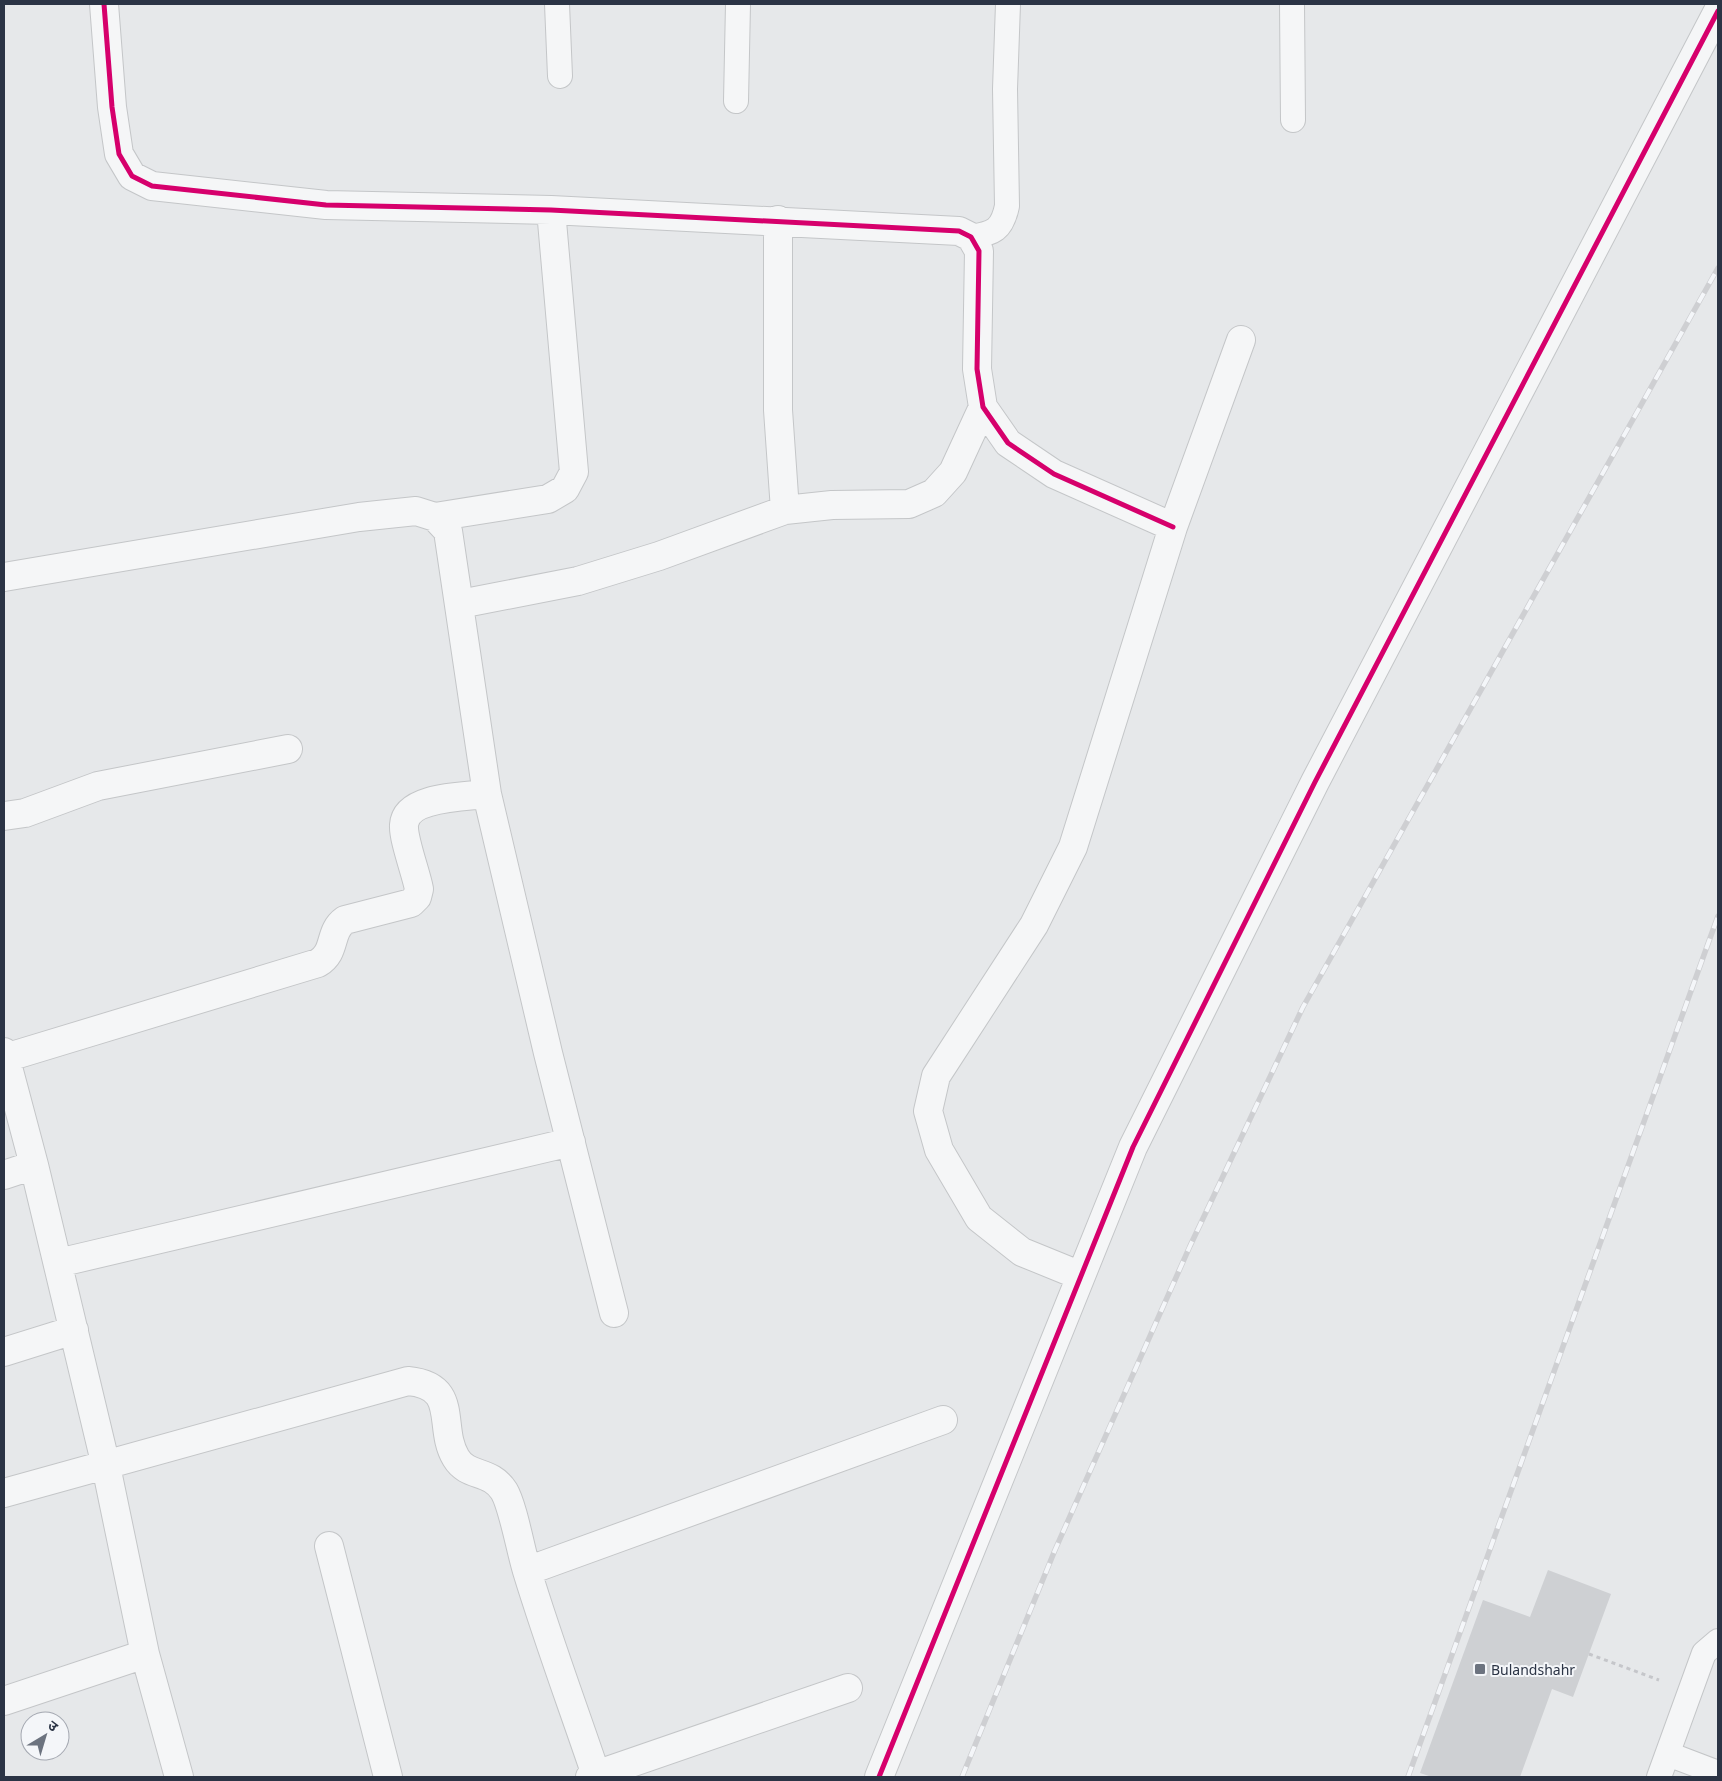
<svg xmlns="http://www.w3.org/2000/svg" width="1722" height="1781" font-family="'Noto Sans','Noto Sans Devanagari',sans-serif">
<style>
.building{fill:#ced0d3}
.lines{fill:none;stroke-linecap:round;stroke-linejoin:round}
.service-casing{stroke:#c4c6c8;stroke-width:26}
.minor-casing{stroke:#c4c6c8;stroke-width:30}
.path{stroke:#c5c6ca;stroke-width:3;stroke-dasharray:4 4;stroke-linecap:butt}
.service{stroke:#f5f6f7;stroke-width:24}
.minor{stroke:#f5f6f7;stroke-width:28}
.rail-casing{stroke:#cecfd2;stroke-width:5.5}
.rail{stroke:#f4f6f9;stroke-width:4;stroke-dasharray:11;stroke-linecap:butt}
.cycleway-casing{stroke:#f4f6f9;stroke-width:8}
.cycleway{stroke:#d6006c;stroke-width:5}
.poi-dot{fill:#6c737f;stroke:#f4f6f9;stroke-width:2}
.labels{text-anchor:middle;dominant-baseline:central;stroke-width:4;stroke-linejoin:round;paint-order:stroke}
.poi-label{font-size:14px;fill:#2b3445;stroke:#f4f6f9;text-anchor:start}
</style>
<rect width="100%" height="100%" fill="#e6e8ea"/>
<path class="building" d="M1548,1570L1611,1594L1573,1697L1552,1689L1520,1777H1432L1420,1773L1483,1600L1530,1617Z"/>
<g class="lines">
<defs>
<path id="service" d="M557,4L560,76
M1292,4L1293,120
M736,101L738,4
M971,237C994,233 1002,230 1007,206L1005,89L1008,4
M1668,1754L1718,1773
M1659,1777L1704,1653L1718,1641"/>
<path id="minor" d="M104,4L112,107L119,154L132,176L152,186L326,205L551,210L959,231L971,237L979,251L977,369L983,407L1008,443L1054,474L1173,527
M778,220V410L785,510
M435,517L548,499L565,489L574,472L551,210
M4,577L359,517L416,511L435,517L448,531L487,794L548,1053L614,1313
M460,604L578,581L659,556L785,510L832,505L909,504L934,493L953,472L983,407
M4,816L25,813L98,786L288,749
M4,1052L34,1165L106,1466L145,1654L179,1777
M5,1058L318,963C337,952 328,932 345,920L411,903L417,897L419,889C416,873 403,839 404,825C406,796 464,797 487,794
M4,1175L34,1165
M58,1263L571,1142
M1081,1276L1022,1252L979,1218L939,1150L928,1111L936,1076L1034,925L1073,847L1173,527L1241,340
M4,1352L74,1330
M4,1493L408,1381C461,1386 437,1427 456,1458C468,1478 490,1469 504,1491C513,1506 521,1552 527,1571C548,1640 573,1707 596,1775
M329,1546L388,1777
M527,1571L943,1420
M4,1701L145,1654
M590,1777L848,1688
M879,1777L1133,1147L1315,782L1718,11"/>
</defs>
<use href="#service" class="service-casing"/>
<use href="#minor" class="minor-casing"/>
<path class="path" d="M1589,1654L1659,1680"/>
<use href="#service" class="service"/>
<use href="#minor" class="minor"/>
<defs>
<path id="rail" d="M962,1777L1055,1550L1190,1246L1303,1007L1718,268
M1408,1777L1718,916"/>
</defs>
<use href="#rail" class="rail-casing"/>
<use href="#rail" class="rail"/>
<defs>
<path id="cycleway" d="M104,4L112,107L119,154L132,176L152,186L326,205L551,210L959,231L971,237L979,251L977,369L983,407L1008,443L1054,474L1173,527
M879,1777L1133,1147L1315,782L1718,11"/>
</defs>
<use href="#cycleway" class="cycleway-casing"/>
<use href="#cycleway" class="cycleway"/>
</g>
<rect class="poi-dot" x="1474" y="1663" width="12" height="12" rx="2.5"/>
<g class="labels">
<g class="poi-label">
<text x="1491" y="1669">Bulandshahr</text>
</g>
</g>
<rect width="1722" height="1781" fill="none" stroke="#2b3445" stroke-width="10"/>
<g transform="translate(45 1736) rotate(38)"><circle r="24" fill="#f4f6f9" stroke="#a4a8b1"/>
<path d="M0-4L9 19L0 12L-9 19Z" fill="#6c737f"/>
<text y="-8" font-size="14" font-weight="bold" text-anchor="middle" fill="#2b3445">उ</text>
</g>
</svg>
